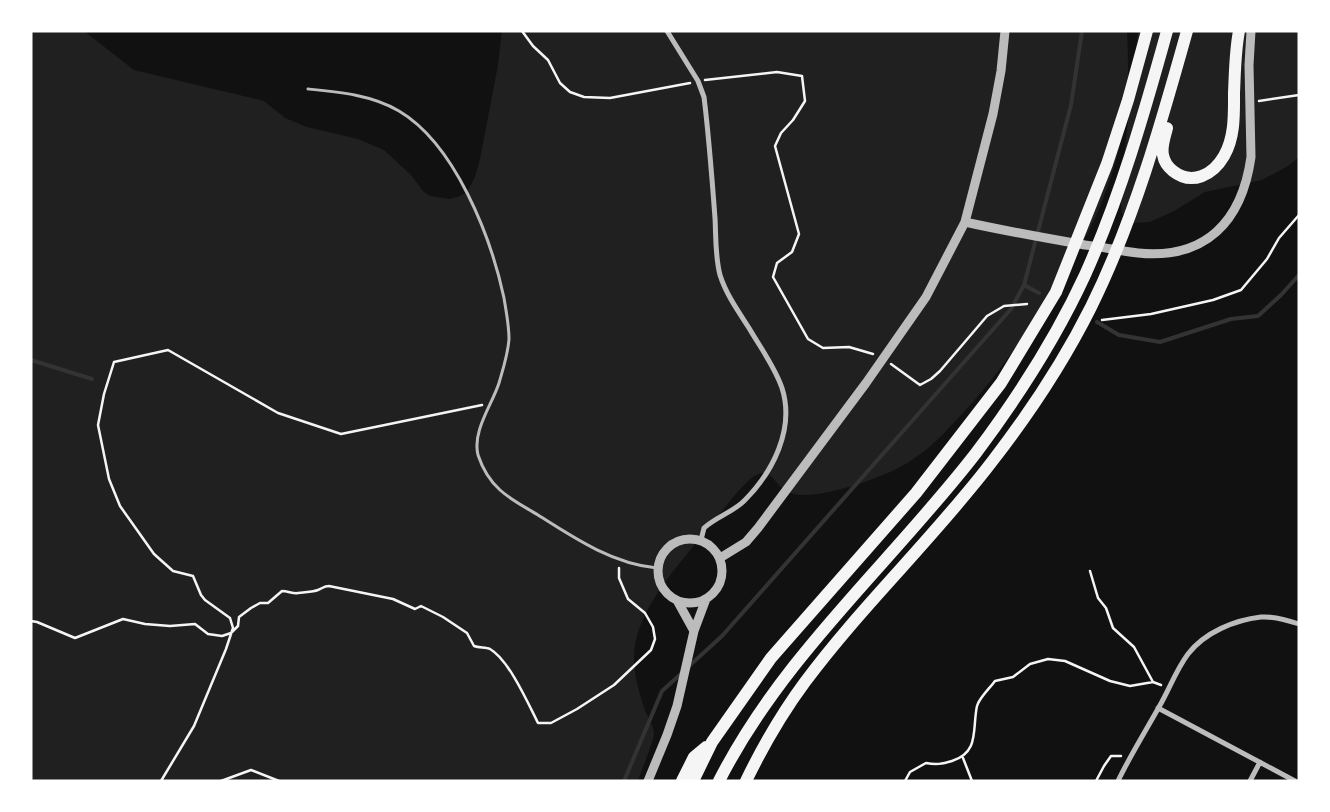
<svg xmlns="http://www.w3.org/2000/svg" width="1330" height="812" font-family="'Varela Round',sans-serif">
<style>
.green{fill:#202020}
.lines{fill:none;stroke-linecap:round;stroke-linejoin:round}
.stream{stroke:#333;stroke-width:4}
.path{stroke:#f5f5f5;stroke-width:2.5}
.service{stroke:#bcbcbc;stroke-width:3}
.minor{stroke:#bcbcbc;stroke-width:5}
.tertiary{stroke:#bcbcbc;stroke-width:9}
.motorway{stroke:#f5f5f5;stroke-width:12}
</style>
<rect width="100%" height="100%" fill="#111"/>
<path class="green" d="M31,31H84L134,70L264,101L285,118L307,127L358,139L384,150L411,175L423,191L430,196L450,199L460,196L467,192L475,177L480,159L498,65L502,31H1127C1129,70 1129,110 1119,149C1110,184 1096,221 1077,253C1067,271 1055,288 1044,305C1019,344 993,381 961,415C947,430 933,446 916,457C904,466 889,473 875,478C855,486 811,500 790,493C772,486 772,461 749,480C734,494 722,512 709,527C681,563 634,610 634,658C634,678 640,695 646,713C649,719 653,726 654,732C655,739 641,771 638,781H31Z
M1138,31H1299V157L1288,166L1262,180L1205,192L1174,211L1150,222L1131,223L1129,218L1122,214L1120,194Z"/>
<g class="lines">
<path class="stream" d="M1024,285L1039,293
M1097,322L1119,335L1160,342L1231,319L1258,316L1281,295L1299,275
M31,360L92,379
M688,667L722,636L1011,309L1024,285L1071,105L1082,31
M624,781L662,691L683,672"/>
<path class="path" d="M522,31L533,46L548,60L560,83L570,92L584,97L610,98L690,83
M705,80L777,72L802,76L805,101L793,120L781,133L775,146L799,234L792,252L777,263L773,277L808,339L823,348L849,347L873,354
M1259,101L1299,95
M1102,320L1151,314L1213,300L1241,290L1267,259L1279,238L1299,215
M891,364L920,385L931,379L940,371L987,316L1004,306L1027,304
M1090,571L1098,598L1106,608L1113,628L1134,647L1153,682
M31,621L37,622L75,638L123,619L145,624L170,626L195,624L208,634L222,636L231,633L238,626L239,617L251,608L260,603H268L282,591C288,591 293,594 298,593C304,592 313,592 318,590C323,588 324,586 329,586L393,599L415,609L421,606L443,617L467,633L474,646C479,648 486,647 490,649C509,660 528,703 538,723H551L577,709L614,685L651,650L655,639L653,627L645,613L628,599L619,578V568
M963,758L972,781
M161,781L194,726L226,649L233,628L230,618L205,600L201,595L193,576L173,571L154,554L120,506L109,479L98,425L104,394L114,362L168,350L278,413L341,434L482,405
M221,781L251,770L279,781
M905,781L910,772L926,763C936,765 942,764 952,761C980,752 972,729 977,706C979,698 990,688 995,681L1013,677L1030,664L1048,659L1065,661L1110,681L1130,686L1153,682L1161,685
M1096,781L1104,766L1111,756H1121"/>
<path class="service" d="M308,89C339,92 372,95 399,111C455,144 491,237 504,298C506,311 509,325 509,339C508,354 503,369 499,383C492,405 472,431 478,455C482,467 490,481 500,490C511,500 525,507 538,515C574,538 613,564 657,568"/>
<path class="minor" d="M667,31L698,81L704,97C709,137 712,178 715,218C716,236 715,256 720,275C726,294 738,311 749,328C760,347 775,367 782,388C795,429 773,472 744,501C733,512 716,517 704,528L701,540
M1158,708L1295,781
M1118,781C1130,756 1145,732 1159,707C1169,690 1176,670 1188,654C1205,632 1235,620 1261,617C1274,616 1287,620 1299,624
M1250,781L1260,762"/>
<path class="tertiary" d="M965,222C1005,231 1045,238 1085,245C1103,247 1120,251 1138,253C1206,260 1242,221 1251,157L1249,65L1251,31
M658 571a32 32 0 1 1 64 0a32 32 0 1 1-64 0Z
M720,558L746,542L758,528L866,383L926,297L965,222L993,114L1001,71L1005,31
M678,602L694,631
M648,781L667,735L677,706L694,631L706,599"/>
<path class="motorway" d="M1167,128C1165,137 1161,146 1163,155C1164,161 1168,167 1173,171C1192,186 1213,175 1224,156C1235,137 1234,114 1234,93C1235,72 1235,52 1239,31
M682,781L694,757L706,747
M693,781L712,742L771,658L916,493L1001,383L1056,292L1107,164L1128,100L1147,31
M719,781C783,655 891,563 976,453C1018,397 1056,338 1085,275C1120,197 1144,114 1167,31
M746,781C763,746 782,713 805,682C863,604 935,537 994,459C1031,411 1064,361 1091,307C1134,220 1161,124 1187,31"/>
</g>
<rect width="1330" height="812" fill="none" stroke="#ffffff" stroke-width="65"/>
</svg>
